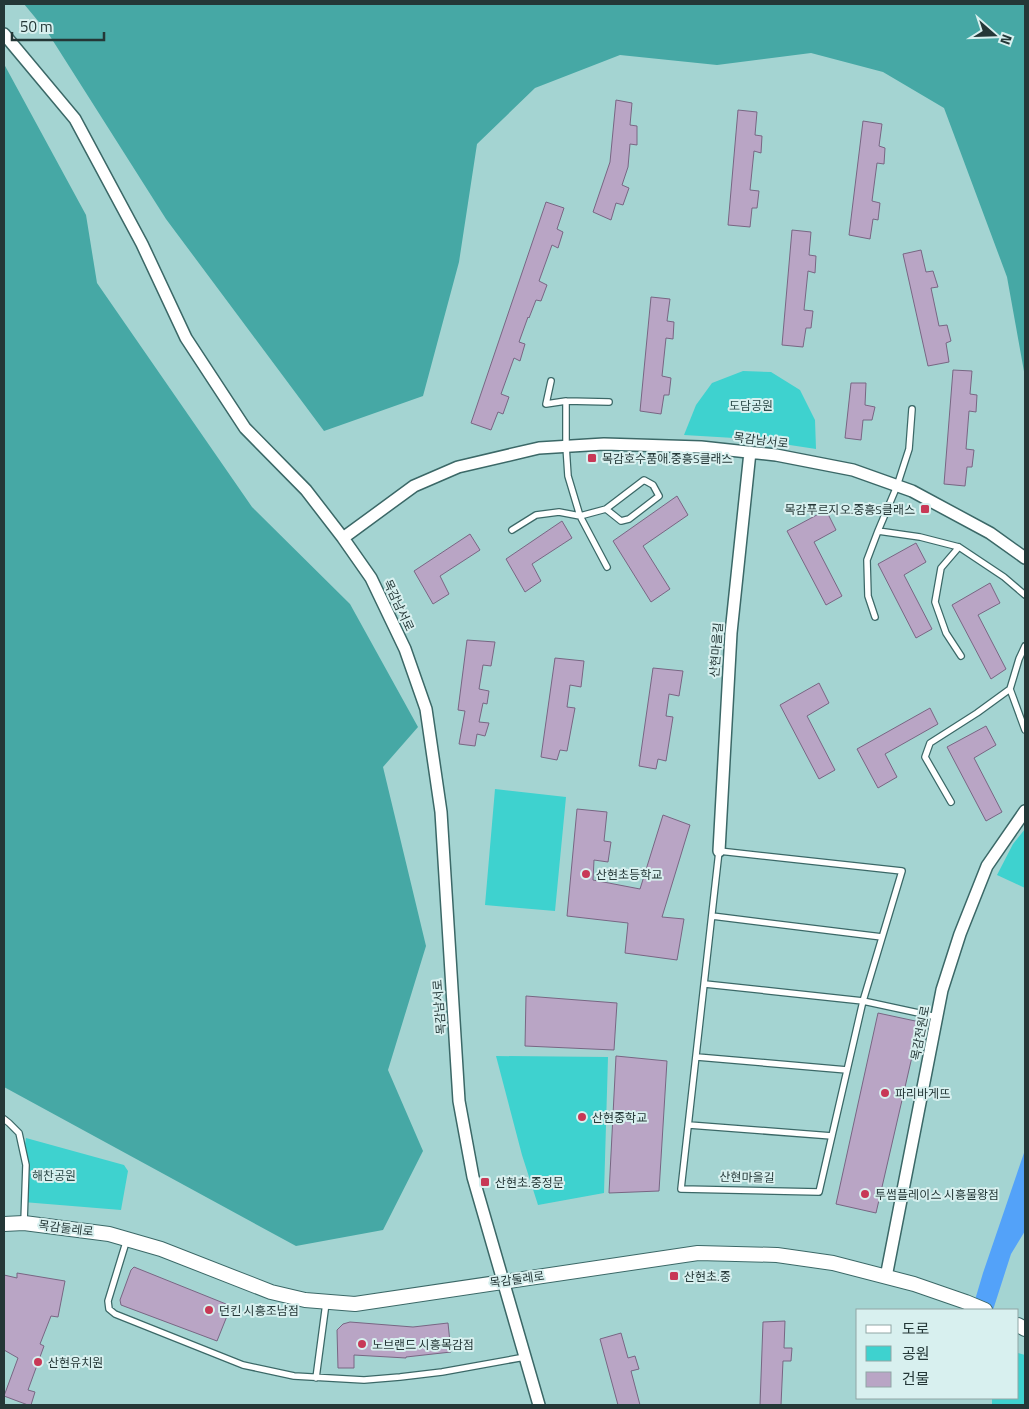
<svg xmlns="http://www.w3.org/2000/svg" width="1029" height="1409" font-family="'Titillium Web','Noto Sans KR',sans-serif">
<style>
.green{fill:#3ed2cf}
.forest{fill:#46a8a5}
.water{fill:#53a2f9}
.building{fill:#b9a5c5;stroke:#786683}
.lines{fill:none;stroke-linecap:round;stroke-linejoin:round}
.service-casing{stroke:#3b6867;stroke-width:8}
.minor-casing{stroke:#3b6867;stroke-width:14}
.tertiary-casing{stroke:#3b6867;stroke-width:16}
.service{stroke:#fff;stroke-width:5.5}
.minor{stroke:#fff;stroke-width:11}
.tertiary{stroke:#fff;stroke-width:14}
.poi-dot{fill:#c83856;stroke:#d8f0ef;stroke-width:2}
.labels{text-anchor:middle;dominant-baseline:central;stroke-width:4;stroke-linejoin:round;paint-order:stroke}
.park-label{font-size:12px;fill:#2d4b4a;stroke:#d8f0ef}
.street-label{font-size:12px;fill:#243737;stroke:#d8f0ef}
.poi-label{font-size:12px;fill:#243737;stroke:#d8f0ef;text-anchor:start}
</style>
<rect width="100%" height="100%" fill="#a4d4d2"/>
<path class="green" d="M743,371L771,372L800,390L815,420L816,449L751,439L684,435L696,405L712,383Z
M495,789L566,797L555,911L485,905Z
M1025,829V888L997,875L1013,844Z
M496,1056L608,1057L604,1193L538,1205L522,1155Z
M26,1138L124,1165L128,1171L121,1210L23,1202L25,1145Z
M1018,1353L1025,1355V1405H992V1398H1018Z"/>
<path class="forest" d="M24,4H1025V377L1007,277L944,108L883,72L811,53L717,65L620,55L535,88L477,144L459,262L423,396L324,431L166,219L48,33Z
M4,64L86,215L97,283L252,507L350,604L418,727L383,767L426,946L388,1070L423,1151L383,1230L296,1246L4,1087Z"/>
<path class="water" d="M1025,1150V1231L1011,1254L993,1310H972L983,1273Z"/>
<path class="building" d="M616,100L632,103L630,125L637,126V145L630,144L628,167L622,185L629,188L623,205L616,203L611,220L593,212L610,162Z
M738,110L757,112L755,135L762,136L761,153L754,151L750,190L759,191L757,208H752L750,227L728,225Z
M863,121L882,124L879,146L885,148L884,164L877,163L872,201L880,203L878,220L873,219L870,239L849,235Z
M546,202L564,208L557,229L563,232L558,248L552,245L539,281L547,285L541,301L536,300L529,318L528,317L519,342L525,344L520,361L514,358L501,394L509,397L503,414L498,412L491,430L471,423Z
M792,230L811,232L809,255L816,256L815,273L808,271L804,310L813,311L811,328H806L803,347L782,345Z
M921,250L926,272L933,271L938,287L931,288L939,326L947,325L951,341L946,343L949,362L928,366L903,254Z
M651,297L670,299L667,321L674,322L673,339L666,338L662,376L671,378L669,395H664L661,414L640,411Z
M953,370L972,371L970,394L977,395L976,412L969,411L966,449L974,450L972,467H967L965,486L944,484Z
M851,383H866L865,405L875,407L872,420H863L861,440L845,438Z
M677,496L688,515L643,546L670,589L651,602L613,541Z
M826,510L836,530L814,542L842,596L826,605L787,531Z
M562,521L572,538L532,564L541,581L525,592L506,559Z
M470,534L480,550L440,576L449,594L433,604L414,571Z
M916,543L926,562L904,575L932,629L916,638L878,564Z
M990,583L1000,603L978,615L1006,669L991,679L952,605Z
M467,640L495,642L491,666L483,665L479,689L489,691L487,704L483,703L479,722L489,723L485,736L477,734L475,746L459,744L465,711L458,710Z
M555,658L584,661L581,687L570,685L567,707L575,708L572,724L567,751L560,750L557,760L541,757Z
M653,668L683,671L679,696L669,694L666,716L673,717L666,761L658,759L656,769L639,766Z
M819,683L829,703L807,716L835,770L819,779L780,705Z
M930,708L938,724L885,754L897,777L878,788L857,749Z
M986,726L996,745L974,758L1002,812L986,821L947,747Z
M577,809L607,812L604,841L611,842L608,862L594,860L593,880L640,889L663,815L690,825L662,917L684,919L677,960L625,953L628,923L567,916Z
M526,996L617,1003L614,1050L525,1046Z
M878,1013L920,1022L876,1213L836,1204Z
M616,1056L667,1061L659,1191L609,1193Z
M134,1267L231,1306L217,1341L121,1305L120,1300L131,1270Z
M17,1273L65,1281L58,1317L51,1316L40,1344L44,1346L28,1390L35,1392L31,1405H28L4,1396L18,1358L4,1350V1275L17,1278Z
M785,1321L784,1348H792L791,1361H783L781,1405H760L763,1322Z
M350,1322L413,1327L448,1323L451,1352L406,1357V1358L354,1355V1368H338L337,1330L343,1324Z
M621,1333L628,1358L635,1356L639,1369L631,1371L640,1405H618L600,1339Z"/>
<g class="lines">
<defs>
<path id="service" d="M551,381L546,404L566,401
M512,530L536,515L559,512L580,516L606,509L644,480L653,485L659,496L629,519L621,521L606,509
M878,531L920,537L959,547L1004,577L1025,595
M959,547L941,568L935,602L946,633L961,656
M607,567L580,516L568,476L566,446V401L609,402
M875,617L868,596L867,560L878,531L897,486L909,449L912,409
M1025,646L1019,659L1010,689L1025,730
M951,802L925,757L930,743L977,713L1010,689
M719,851L902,871L863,1001L819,1192L681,1189Z
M712,916L882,937
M705,984L863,1001L937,1017
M697,1057L847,1070
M4,1119L9,1123L19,1133L26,1165L24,1222
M689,1125L832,1136
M127,1239L108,1301L109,1309L115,1314L243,1365L294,1376L364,1380L400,1377L442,1372L525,1357
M316,1378L326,1303"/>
<path id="minor" d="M4,34L75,119L142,244L186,338L245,428L306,490L343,538
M719,851L731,633L750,452
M886,1277L942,990L960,934L987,866L1025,811
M539,1405L473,1177L459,1101L441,812L426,709L405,649L371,578L343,538L414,486L458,467L539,448L604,444L701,447L776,455L853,470L912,491L990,533L1025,558"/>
<path id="tertiary" d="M4,1224L24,1223L109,1234L161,1249L271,1292L305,1300L355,1304L698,1253L777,1255L833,1263L914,1284L966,1302L985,1310
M1018,1325L1025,1329"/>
</defs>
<use href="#service" class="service-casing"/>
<use href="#minor" class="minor-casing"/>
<use href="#tertiary" class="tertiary-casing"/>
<use href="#service" class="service"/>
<use href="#minor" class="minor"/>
<use href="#tertiary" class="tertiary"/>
</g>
<g class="poi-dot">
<rect x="587" y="453" width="10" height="10" rx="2.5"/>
<rect x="920" y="504" width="10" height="10" rx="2.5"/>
<circle cx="586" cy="874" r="5"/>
<circle cx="885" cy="1093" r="5"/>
<circle cx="582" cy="1117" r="5"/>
<rect x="480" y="1177" width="10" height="10" rx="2.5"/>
<circle cx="865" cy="1194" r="5"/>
<rect x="669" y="1271" width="10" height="10" rx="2.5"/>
<circle cx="209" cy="1310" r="5"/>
<circle cx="362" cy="1344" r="5"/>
<circle cx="38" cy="1362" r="5"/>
</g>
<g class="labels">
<g class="park-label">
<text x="751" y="405">도담공원</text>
<text x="54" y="1175">해찬공원</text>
</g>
<g class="street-label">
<text transform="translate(761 440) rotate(7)">목감남서로</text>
<text transform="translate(399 605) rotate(65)">목감남서로</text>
<text transform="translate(716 650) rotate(-86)">산현마을길</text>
<text transform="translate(439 1007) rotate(-94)">목감남서로</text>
<text transform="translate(920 1033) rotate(-79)">목감전원로</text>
<text transform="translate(747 1177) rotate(1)">산현마을길</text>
<text transform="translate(66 1228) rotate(7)">목감둘레로</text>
<text transform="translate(517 1279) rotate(-8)">목감둘레로</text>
</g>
<g class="poi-label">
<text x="602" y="458">목감호수품애.중흥S클래스</text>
<text x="915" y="509" text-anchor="end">목감푸르지오.중흥S클래스</text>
<text x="596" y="874">산현초등학교</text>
<text x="895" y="1093">파리바게뜨</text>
<text x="592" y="1117">산현중학교</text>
<text x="495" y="1182">산현초.중정문</text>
<text x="875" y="1194">투썸플레이스 시흥물왕점</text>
<text x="684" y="1276">산현초.중</text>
<text x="219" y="1310">던킨 시흥조남점</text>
<text x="372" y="1344">노브랜드 시흥목감점</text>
<text x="48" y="1362">산현유치원</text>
</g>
</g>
<rect width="1029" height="1409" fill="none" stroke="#243737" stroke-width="10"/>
<rect x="856" y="1309" width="162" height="90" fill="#d8f0ef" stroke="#90a6a5"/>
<rect x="866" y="1325" width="25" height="8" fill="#ffffff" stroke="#90a6a5"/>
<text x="902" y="1334" font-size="15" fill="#243737">도로</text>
<rect x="866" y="1346" width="25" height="15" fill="#3ed2cf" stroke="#90a6a5"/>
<text x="902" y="1359" font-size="15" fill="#243737">공원</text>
<rect x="866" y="1372" width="25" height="15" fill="#b9a5c5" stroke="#90a6a5"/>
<text x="902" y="1384" font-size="15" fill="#243737">건물</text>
<g transform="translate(994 35) rotate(110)" stroke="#d8f0ef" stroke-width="4" paint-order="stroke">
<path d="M0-4L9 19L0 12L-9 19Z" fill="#243737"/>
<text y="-8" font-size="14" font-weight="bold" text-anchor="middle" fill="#243737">N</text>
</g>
<path d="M12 32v8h92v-8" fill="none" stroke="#243737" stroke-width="2.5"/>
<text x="20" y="32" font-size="15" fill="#243737" stroke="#d8f0ef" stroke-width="4" paint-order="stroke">50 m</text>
</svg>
